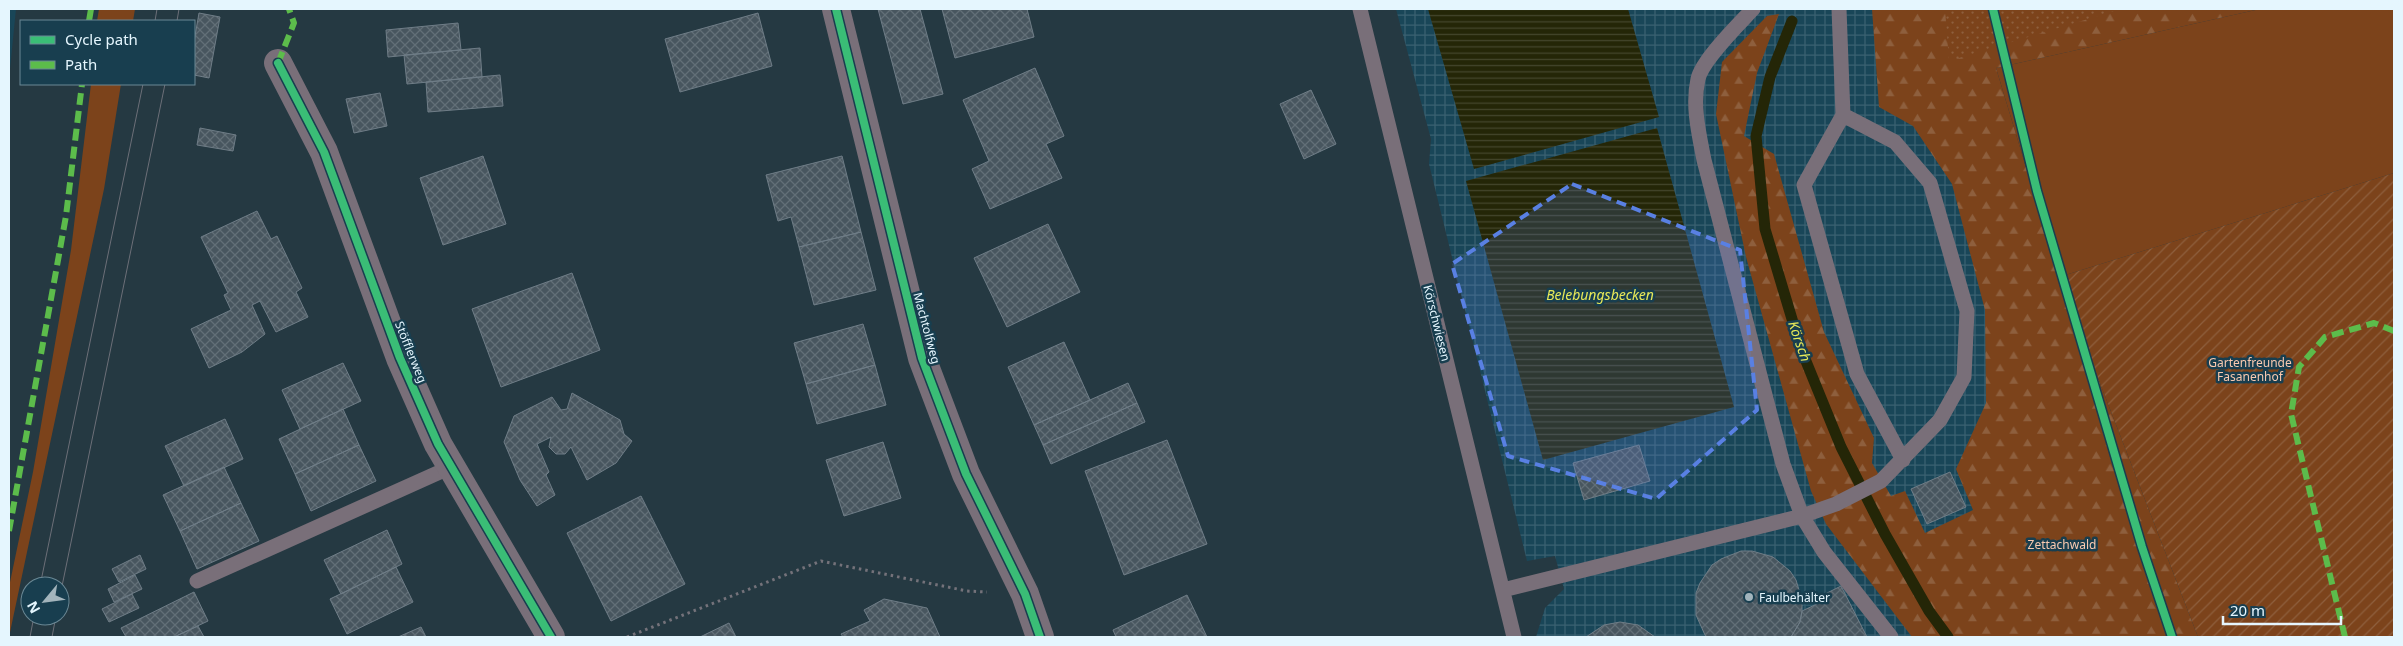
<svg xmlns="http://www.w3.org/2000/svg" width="2403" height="646" font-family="'Noto Sans',sans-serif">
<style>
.built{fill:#194658}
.industrial{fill:url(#industrial-grid)}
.grass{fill:#7c431b}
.forest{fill:url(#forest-firs)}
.park{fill:url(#park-dots)}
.garden{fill:url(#garden-furrows)}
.water{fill:url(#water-rules)}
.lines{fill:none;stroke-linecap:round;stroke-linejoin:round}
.stream{stroke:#242607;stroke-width:11}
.building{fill:url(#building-cross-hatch);stroke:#6f7d87}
.path{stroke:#74727a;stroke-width:3;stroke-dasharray:2.5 4;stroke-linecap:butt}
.lane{stroke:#796f79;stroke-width:15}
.street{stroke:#796f79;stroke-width:28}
.tram{stroke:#6c6f78;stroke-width:1}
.quiet{stroke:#5cbc4b;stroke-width:6;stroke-dasharray:12 6;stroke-linecap:butt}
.cycleway-casing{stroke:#183e4f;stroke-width:11}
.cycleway{stroke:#3abd76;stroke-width:8}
.marked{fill:#5980e3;fill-opacity:0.2;stroke:#5980e3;stroke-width:4;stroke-dasharray:10 6;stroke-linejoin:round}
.poi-dot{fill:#a2b4bc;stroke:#183e4f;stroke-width:2}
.labels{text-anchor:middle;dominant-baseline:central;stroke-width:5;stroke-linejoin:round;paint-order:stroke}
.street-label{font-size:12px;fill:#e5f6fe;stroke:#183e4f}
.park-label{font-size:12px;fill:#facab0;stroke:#183e4f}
.poi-label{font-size:12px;fill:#e5f6fe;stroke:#183e4f;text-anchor:start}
.water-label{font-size:14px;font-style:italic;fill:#e7e858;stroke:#183e4f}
</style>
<defs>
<pattern id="industrial-grid" width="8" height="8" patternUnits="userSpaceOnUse" patternTransform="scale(1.25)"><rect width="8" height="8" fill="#194658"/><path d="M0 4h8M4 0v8" fill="none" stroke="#3a6171"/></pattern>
<pattern id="forest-firs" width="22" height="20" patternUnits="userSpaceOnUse" patternTransform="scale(1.25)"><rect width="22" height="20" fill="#7c431b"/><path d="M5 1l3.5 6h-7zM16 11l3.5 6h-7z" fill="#8e5f3d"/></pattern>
<pattern id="park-dots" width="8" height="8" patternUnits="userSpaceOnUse" patternTransform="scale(1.25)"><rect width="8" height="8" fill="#7c431b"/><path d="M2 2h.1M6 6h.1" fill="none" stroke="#8e5f3d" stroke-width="1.8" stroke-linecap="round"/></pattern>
<pattern id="garden-furrows" width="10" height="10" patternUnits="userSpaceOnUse" patternTransform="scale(1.25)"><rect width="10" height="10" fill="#7c431b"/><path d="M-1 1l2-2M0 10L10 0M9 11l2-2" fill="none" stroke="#8e5f3d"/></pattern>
<pattern id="water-rules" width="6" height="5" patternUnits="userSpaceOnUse" patternTransform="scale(1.25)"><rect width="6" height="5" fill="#242607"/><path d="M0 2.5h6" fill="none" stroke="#44462c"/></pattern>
<pattern id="building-cross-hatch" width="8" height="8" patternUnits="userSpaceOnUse" patternTransform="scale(1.25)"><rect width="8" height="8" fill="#48565f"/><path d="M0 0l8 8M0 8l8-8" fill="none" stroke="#626f77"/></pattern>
</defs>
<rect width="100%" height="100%" fill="#253942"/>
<path class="built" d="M9,9H16L9,79Z"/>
<path class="industrial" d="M1396,9H1951L2160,637H1536L1545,608L1564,589L1555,556L1527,561L1429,164L1431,139Z"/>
<path class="grass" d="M99,9H135L133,21H97Z
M2260,9H2394V173L2059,277L1996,68Z
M91,84H121L104,189L9,637V587L33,472L71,250Z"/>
<path class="forest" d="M1872,9H2260L1996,68L2059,277L2198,637H1912L1826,524L1811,491L1746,257L1716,114L1722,62L1767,16L1779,14L1757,73L1744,136L1774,154L1824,332L1874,438L1872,463L1891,496L1905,491L1925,533L1973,510L1956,469L1986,403L1985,310L1952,184L1913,126L1879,107Z"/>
<path class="park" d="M1945,9H2121L1949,61Z"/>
<path class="garden" d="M2394,173V637H2198L2059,277Z"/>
<path class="water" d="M1428,9H1628L1659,117L1474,169Z
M1657,128L1734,407L1543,460L1466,181Z"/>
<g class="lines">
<path class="stream" d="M1792,21L1770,77L1756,136L1765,229L1801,349L1841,447L1885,534L1929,611L1948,637"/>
</g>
<path class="building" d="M878,9H920L943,94L903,104Z
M942,9H1027L1034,37L955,58Z
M199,13L220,17L209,78L194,75V42Z
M758,13L772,66L680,92L665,39Z
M458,23L461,50L388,57L386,30Z
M480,48L482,77L407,84L404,55Z
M1035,68L1064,136L1046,144L1062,178L990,209L972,169L989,161L963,100Z
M500,75L503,106L428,112L426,82Z
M1311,90L1336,144L1304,159L1280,104Z
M380,93L387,126L354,133L346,99Z
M200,128L236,135L233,151L197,145Z
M483,156L506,224L443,245L420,178Z
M842,156L861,232L799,247L791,217L778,221L766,175Z
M257,211L271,239L277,236L302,288L296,292L308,317L276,332L260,301L252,305L265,334L242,352L209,368L191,329L231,310L224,295L228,293L201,237Z
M1048,224L1080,292L1007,327L974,258Z
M861,232L876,290L814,305L799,247Z
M572,273L600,350L501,387L472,309Z
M863,324L875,365L806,384L794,343Z
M1064,342L1090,400L1034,425L1008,367Z
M343,363L361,401L300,429L282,390Z
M875,365L886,405L817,424L806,384Z
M1128,383L1137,403L1043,445L1034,425Z
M572,393L620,420L624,434L632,441L616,463L587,480L571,447L565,454H556L549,447L551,437L537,444L549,472L546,475L555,495L537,506L520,480L504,442L514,416L552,397L561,410L567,409Z
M1137,403L1145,422L1051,464L1043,445Z
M343,409L359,445L295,474L279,439Z
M225,419L243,459L184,486L165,446Z
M1167,440L1207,544L1124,575L1085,471Z
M883,442L901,498L844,516L826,460Z
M359,445L376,481L311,511L295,474Z
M1639,445L1650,481L1584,500L1573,463Z
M224,467L241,503L180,531L163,495Z
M1950,472L1966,507L1927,524L1911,489Z
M641,496L685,584L611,621L567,533Z
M241,503L259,541L197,569L180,531Z
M387,530L402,564L341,594L324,560Z
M1741,551H1752L1773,557L1790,571L1796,580L1802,600V611L1800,622L1791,637H1707L1705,635L1696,615V593L1700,583L1712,565L1721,559Z
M140,555L146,569L119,582L112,569Z
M396,567L413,602L347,634L330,599Z
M135,575L142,589L114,602L108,589Z
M1841,586L1867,637H1791L1800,622L1802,611L1817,604L1815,599Z
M194,592L208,621L174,637H126L121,628Z
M132,594L139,608L109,622L102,609Z
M1187,595L1207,637H1116L1113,630Z
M884,599L927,608L940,637H843L841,634L870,621L864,610Z
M1620,622L1638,625L1655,637H1586L1604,625Z
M729,623L736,637H700Z
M198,626L204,637H174Z
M421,627L426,637H398Z"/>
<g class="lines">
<path class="path" d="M627,637L821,561L967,591L987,592"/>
<path class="lane" d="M1360,9L1514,637
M1839,9L1843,115L1804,185L1857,374L1903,460
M1843,115L1895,142L1930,183L1967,311L1964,377L1940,420L1881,481L1836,504L1802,516L1824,552L1891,637
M197,581L451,467
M1503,590L1802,516L1783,464L1704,160C1699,134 1692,106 1698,79C1702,60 1739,24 1753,9"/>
<path class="street" d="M836,9L922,358L966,474L1025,594L1040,637
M278,63L324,152L400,358L438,444L551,637"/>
<path class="tram" d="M155,21L157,9
M177,21L179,9
M40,586L143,84
M60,596L165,84
M30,637L34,616
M52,637L56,616"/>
<path class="quiet" d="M89,21L91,9
M278,63L294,23L289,9
M9,531L66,216L82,84
M2345,637L2291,414L2299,367L2325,337L2374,323L2394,331"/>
<defs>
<path id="cycleway" d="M836,9L922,358L966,474L1025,594L1040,637
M1993,9L2037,191L2142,547L2172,637
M278,63L324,152L400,358L438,444L551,637"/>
</defs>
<use href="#cycleway" class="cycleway-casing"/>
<use href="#cycleway" class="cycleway"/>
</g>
<path class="marked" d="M1572,184L1740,250L1757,410L1656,499L1508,456L1452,264Z"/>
<circle class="poi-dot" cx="1749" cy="597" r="5"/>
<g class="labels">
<g class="street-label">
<text transform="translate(1437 323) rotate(76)">Körschwiesen</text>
<text transform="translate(927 328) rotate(75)">Machtolfweg</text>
<text transform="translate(411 352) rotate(68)">Stöfflerweg</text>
</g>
<g class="park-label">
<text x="2250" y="362">Gartenfreunde<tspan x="2250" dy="14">Fasanenhof</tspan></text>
<text x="2062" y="544">Zettachwald</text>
</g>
<g class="poi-label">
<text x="1759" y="597">Faulbehälter</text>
</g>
<g class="water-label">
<text x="1600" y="294">Belebungsbecken</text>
<text transform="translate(1800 341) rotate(71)">Körsch</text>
</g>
</g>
<rect width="2403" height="646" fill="none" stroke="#e5f6fe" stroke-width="20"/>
<rect x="20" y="20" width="175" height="65" fill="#183e4f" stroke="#6a8895"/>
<rect x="30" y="36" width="25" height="8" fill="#3abd76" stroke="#6a8895"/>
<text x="65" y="45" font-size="15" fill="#e5f6fe">Cycle path</text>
<rect x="30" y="61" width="25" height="8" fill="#5cbc4b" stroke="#6a8895"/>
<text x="65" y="70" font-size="15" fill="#e5f6fe">Path</text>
<g transform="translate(45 601) rotate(241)"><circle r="24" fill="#183e4f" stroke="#6a8895"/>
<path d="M0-4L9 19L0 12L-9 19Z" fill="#a2b4bc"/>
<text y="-8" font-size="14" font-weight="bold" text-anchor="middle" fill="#e5f6fe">N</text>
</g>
<path d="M2223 616v8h118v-8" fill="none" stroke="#e5f6fe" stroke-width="2.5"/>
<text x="2230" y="616" font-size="15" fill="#e5f6fe" stroke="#183e4f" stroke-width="4" paint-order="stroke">20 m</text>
</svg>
